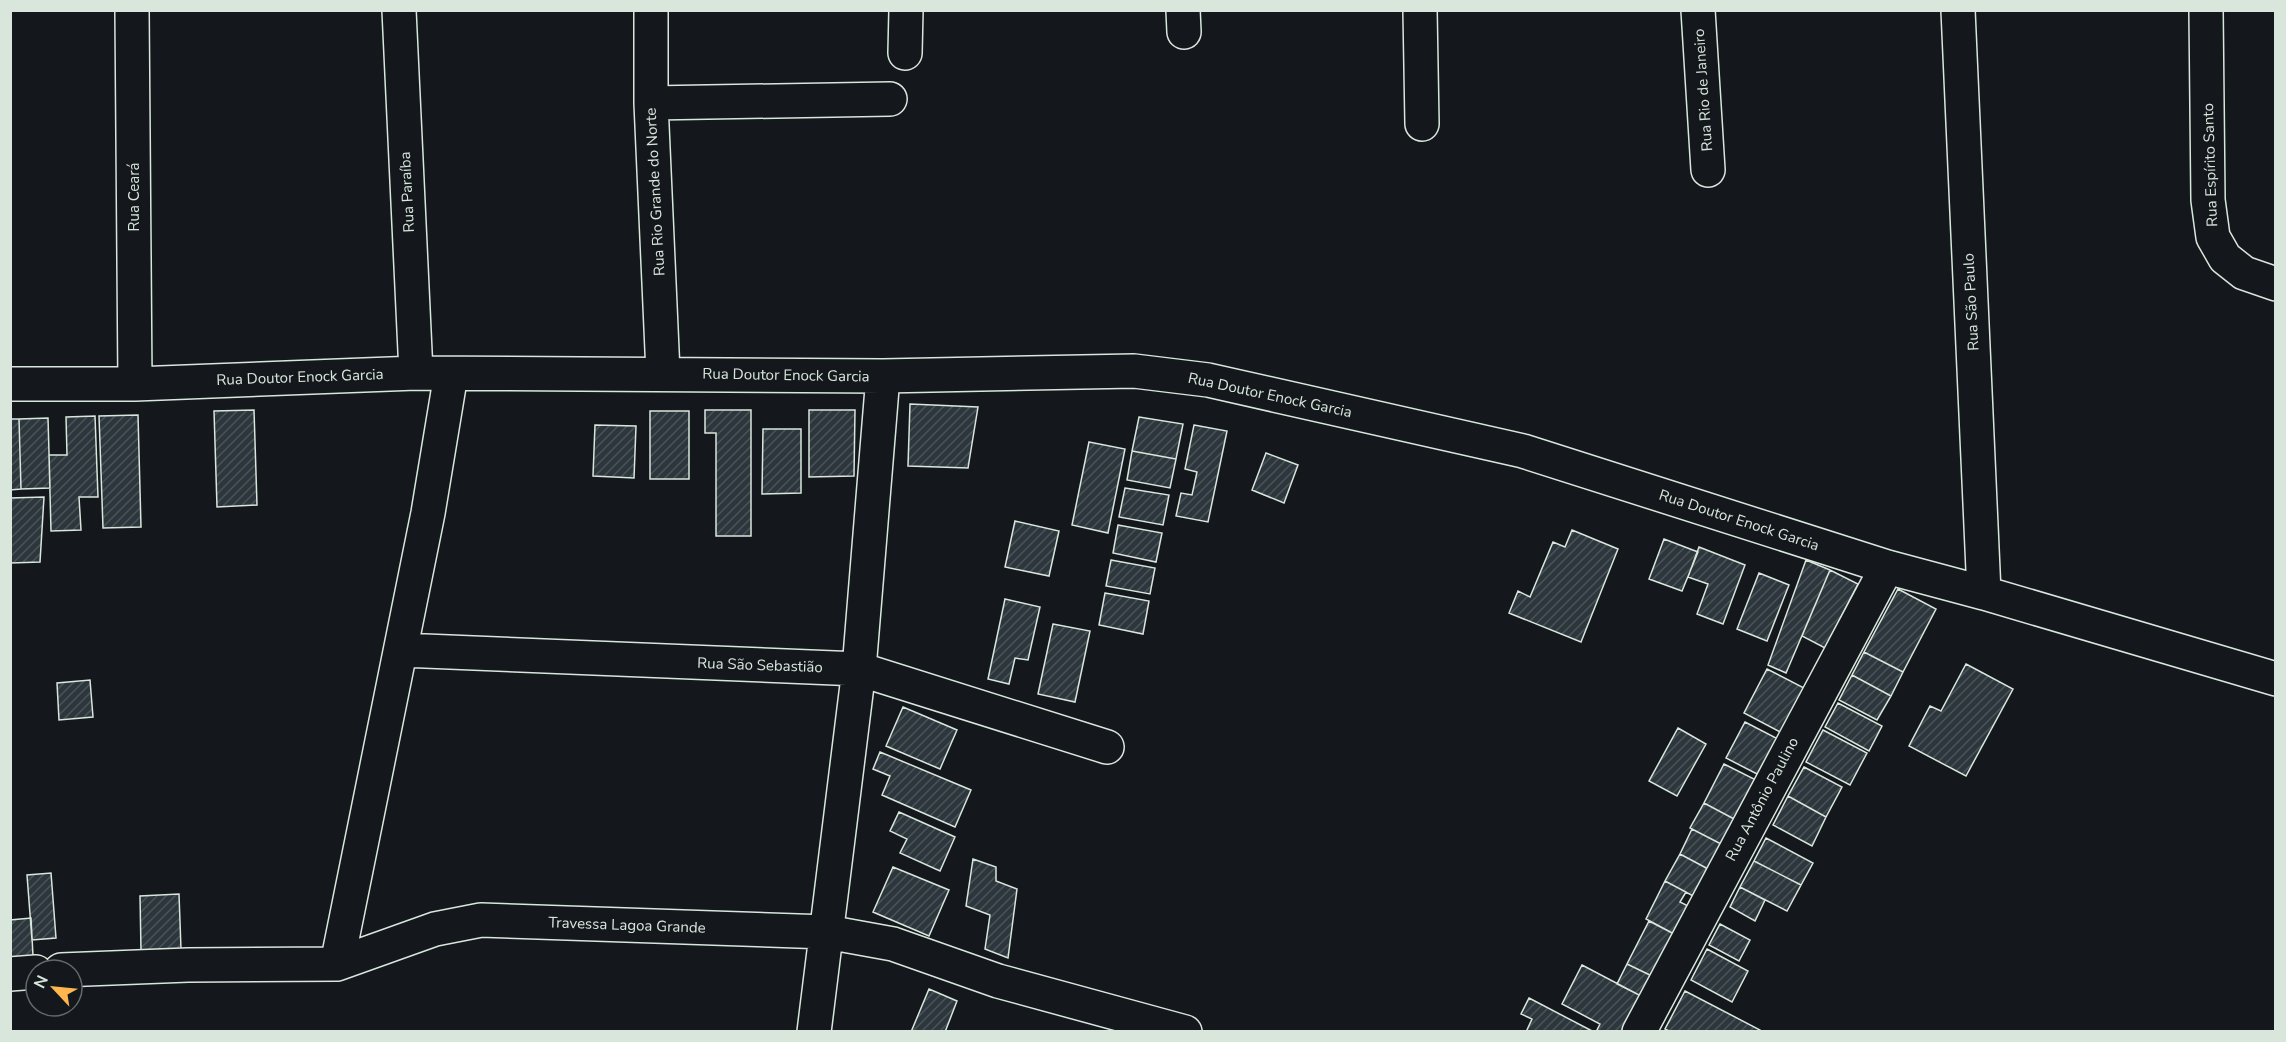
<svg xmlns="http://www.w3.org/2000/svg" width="2286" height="1042" font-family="'Nunito Sans',sans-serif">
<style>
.building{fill:url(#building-hatch);stroke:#d8e6dc;stroke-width:1.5}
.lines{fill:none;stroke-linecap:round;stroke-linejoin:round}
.minor-casing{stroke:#d8e6dc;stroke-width:36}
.minor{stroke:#14181c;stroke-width:33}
.labels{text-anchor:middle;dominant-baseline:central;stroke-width:4.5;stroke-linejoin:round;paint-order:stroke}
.street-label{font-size:15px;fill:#d8e6dc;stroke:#14181c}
</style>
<defs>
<pattern id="building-hatch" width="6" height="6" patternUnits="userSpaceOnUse" patternTransform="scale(1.5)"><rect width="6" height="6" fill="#2c363c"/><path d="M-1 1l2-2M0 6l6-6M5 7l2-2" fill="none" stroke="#4a5358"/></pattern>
</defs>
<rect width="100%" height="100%" fill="#14181c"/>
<path class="building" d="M910,404L978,407L968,468L908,466Z
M254,410L257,505L217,507L214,411Z
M705,410H751V536H716V433H705Z
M809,410H855L854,476L809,477Z
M650,411H689V479H650Z
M138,415L141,527L103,528L99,416Z
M95,416L98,497H79L81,530L51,531L49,455H67L66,417Z
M1139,417L1183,424L1176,459L1132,451Z
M48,418L50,488L21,489L19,419Z
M10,419H19L21,489L10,490Z
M595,425L636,426L634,478L593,476Z
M1194,425L1227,431L1208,522L1176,516L1181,493L1192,495L1197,472L1185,469Z
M763,429H801V493L762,494Z
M1089,442L1125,449L1108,533L1072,525Z
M1132,451L1176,459L1170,488L1127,480Z
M1266,453L1298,465L1284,503L1252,490Z
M1125,488L1169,495L1163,525L1119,517Z
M44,497L40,562L11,563L10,498Z
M1015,521L1059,531L1049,576L1005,567Z
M1118,525L1162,533L1156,562L1113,553Z
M1572,530L1618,549L1581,642L1509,613L1518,591L1530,597L1553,542L1565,547Z
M1664,539L1698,552L1682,591L1649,579Z
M1699,547L1745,565L1723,624L1697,614L1708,584L1688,577Z
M1111,560L1155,568L1150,594L1106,586Z
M1806,560L1830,570L1786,673L1768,665Z
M1830,570L1858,584L1825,648L1802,636Z
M1759,573L1789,585L1767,641L1737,629Z
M1898,589L1936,609L1903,672L1864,652Z
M1105,593L1149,601L1143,634L1099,625Z
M1005,599L1040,607L1028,660L1015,658L1009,684L988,679Z
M1053,624L1090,631L1075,702L1038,694Z
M1864,652L1903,672L1891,696L1852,675Z
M1966,664L2013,689L1966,776L1909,746L1930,706L1941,711Z
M1767,669L1804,688L1782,733L1744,713Z
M1852,675L1891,696L1877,720L1839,700Z
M90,680L93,717L59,720L57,683Z
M1838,703L1882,726L1869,751L1825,727Z
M903,707L957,730L940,769L886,746Z
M1745,722L1778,739L1759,775L1726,758Z
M1678,728L1706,744L1677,796L1649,781Z
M1823,730L1867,753L1850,785L1806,762Z
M880,752L971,790L955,827L882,795L890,776L873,769Z
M1724,764L1756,780L1736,820L1704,803Z
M1804,767L1842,787L1826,817L1788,796Z
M1788,796L1826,817L1812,846L1773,825Z
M1704,803L1736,820L1723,845L1690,828Z
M899,812L955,837L940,871L900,853L907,839L890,831Z
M1692,829L1723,845L1710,870L1680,854Z
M1766,838L1813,863L1801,885L1754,861Z
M1680,854L1710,870L1695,897L1665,881Z
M973,859L996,867V881L1017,889L1008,958L985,949L990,915L966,906Z
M1754,861L1801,885L1787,911L1740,887Z
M893,867L949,890L929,936L873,912Z
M51,873L56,938L32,940L27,875Z
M1665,881L1686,892L1680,902L1690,907L1676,935L1646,919Z
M1740,887L1765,900L1755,921L1730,907Z
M179,894L181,949L141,950L140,896Z
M31,918L33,956L10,960V920Z
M1649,921L1676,935L1654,977L1627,964Z
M1720,924L1750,940L1739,961L1709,945Z
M1707,949L1748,971L1732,1002L1691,980Z
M1627,964L1654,977L1643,997L1617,984Z
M1582,965L1643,997L1625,1032H1596L1600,1024L1562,1004Z
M929,989L957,1001L945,1032H911Z
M1685,991L1760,1030L1759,1032H1671L1665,1029Z
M1529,998L1594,1032H1526L1532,1019L1521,1014Z"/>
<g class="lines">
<defs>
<path id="minor" d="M132,10L135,384
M399,10L416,373
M651,10V103L663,373
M1183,10L1184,32
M1420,10L1422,124
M1698,10L1708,170
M1958,10L1984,593
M2206,10L2208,200L2213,237L2225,258L2244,273L2276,284
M905,53L906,10
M651,103L890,99
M10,384H135L416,373L883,376L1134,371L1208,380L1523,451L1887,567L1984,593L2276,679
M401,650L859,669L1107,747
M337,964L428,513L451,374
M61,970L188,965L337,964L435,929L481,920L827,932L893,944L998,981L1185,1032
M10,974L36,972
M814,1032L859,669L883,376
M1639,1032L1887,567"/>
</defs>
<use href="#minor" class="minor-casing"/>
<use href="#minor" class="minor"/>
</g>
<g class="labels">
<g class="street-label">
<text transform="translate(1703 90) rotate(-94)">Rua Rio de Janeiro</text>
<text transform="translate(2210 165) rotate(-92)">Rua Espírito Santo</text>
<text transform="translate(407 192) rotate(-93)">Rua Paraíba</text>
<text transform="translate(655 192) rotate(-93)">Rua Rio Grande do Norte</text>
<text transform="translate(134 197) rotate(-90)">Rua Ceará</text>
<text transform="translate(1971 302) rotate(-93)">Rua São Paulo</text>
<text transform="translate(786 375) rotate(1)">Rua Doutor Enock Garcia</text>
<text transform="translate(300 377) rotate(-2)">Rua Doutor Enock Garcia</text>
<text transform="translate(1270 395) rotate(12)">Rua Doutor Enock Garcia</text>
<text transform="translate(1739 520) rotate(18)">Rua Doutor Enock Garcia</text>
<text transform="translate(760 665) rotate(2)">Rua São Sebastião</text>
<text transform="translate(1762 799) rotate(-62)">Rua Antônio Paulino</text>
<text transform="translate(627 925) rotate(2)">Travessa Lagoa Grande</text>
</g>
</g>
<rect width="2286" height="1042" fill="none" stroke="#d8e6dc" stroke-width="24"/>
<g transform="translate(54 988) rotate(296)"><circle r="28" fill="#14181c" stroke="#626a69" stroke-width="1.5"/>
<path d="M0-4.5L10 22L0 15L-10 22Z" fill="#ffb74d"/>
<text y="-9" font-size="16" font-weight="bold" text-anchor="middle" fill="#d8e6dc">N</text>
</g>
</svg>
